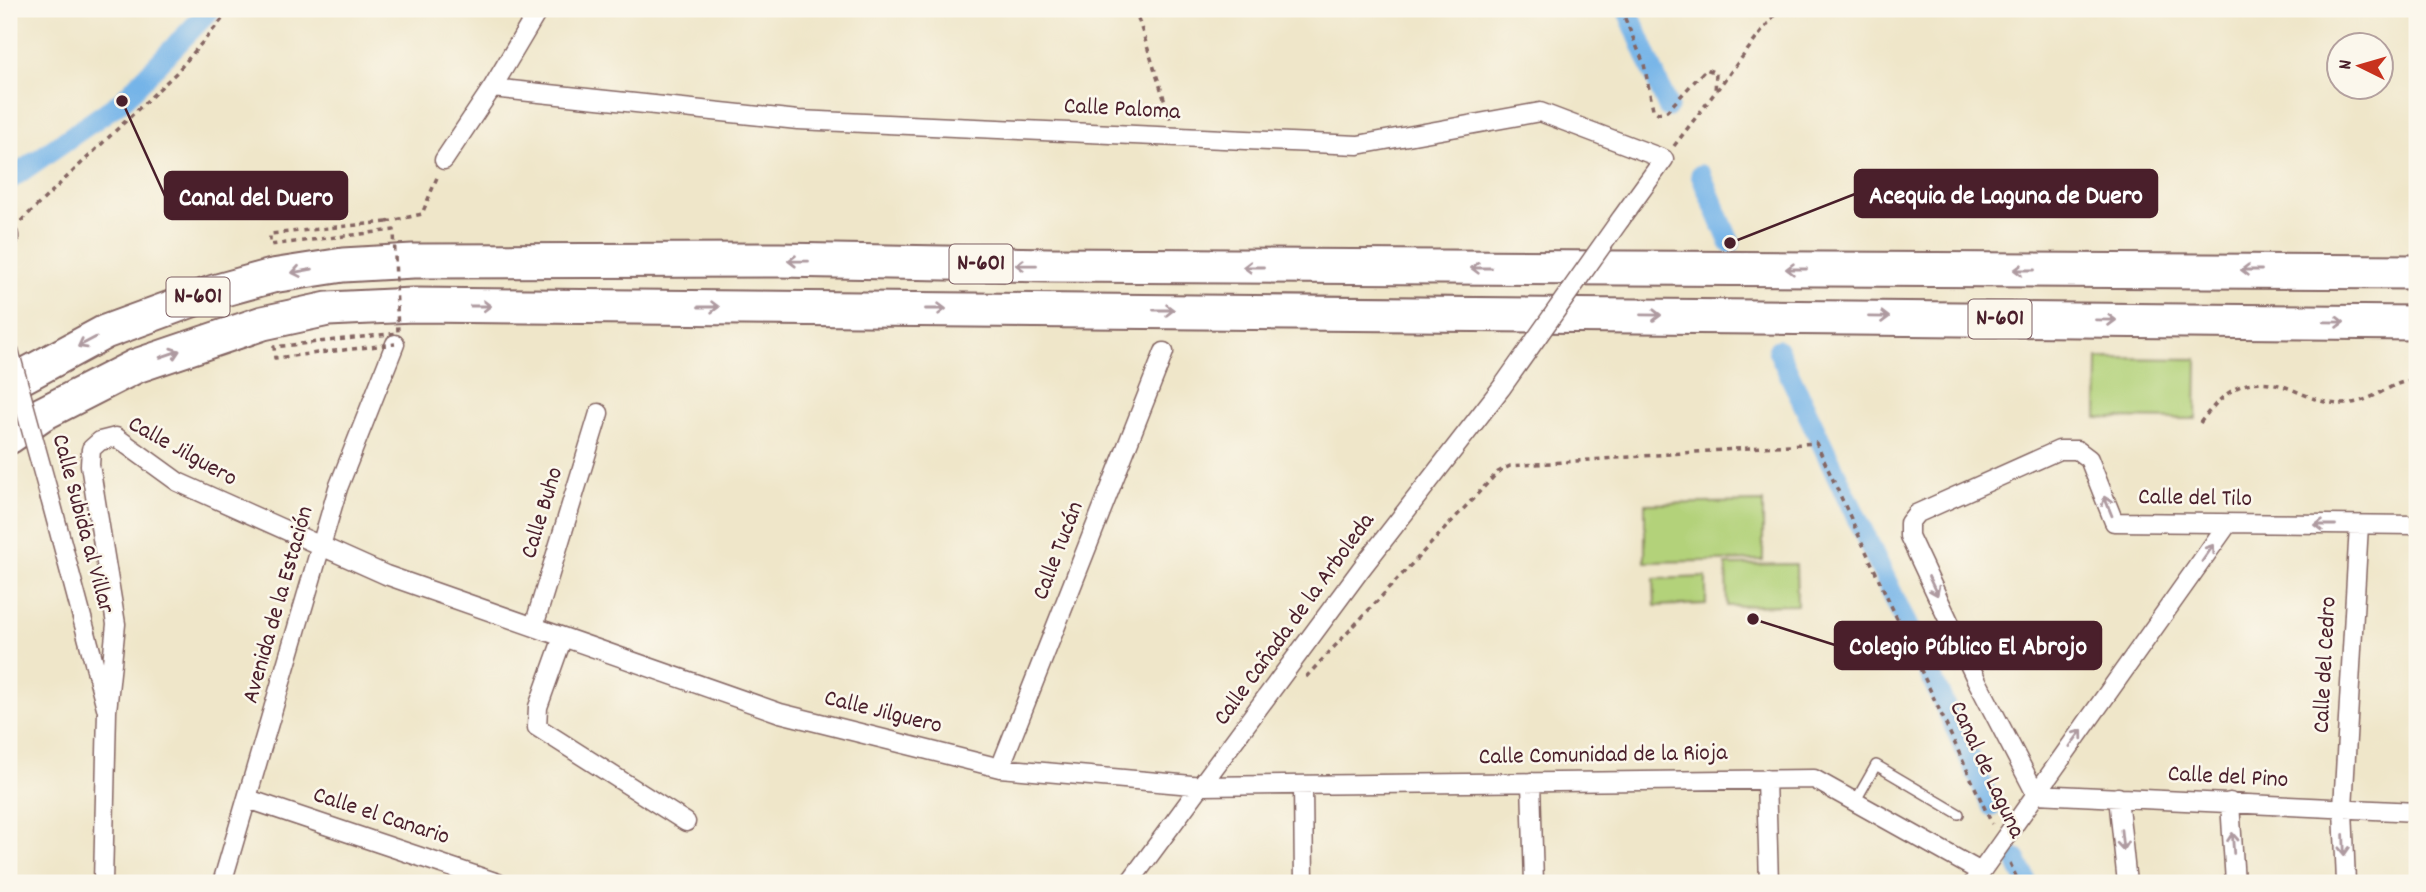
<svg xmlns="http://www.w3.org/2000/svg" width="2426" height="892" font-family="Dekko,sans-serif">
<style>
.green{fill:#b3d27a;stroke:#7e7852;stroke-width:2}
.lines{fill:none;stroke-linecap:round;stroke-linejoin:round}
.canal{stroke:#74b4e8;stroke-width:21}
.lane-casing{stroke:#846562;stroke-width:12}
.street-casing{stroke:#846562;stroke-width:21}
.highway-casing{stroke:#846562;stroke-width:37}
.path{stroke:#846562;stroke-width:3.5;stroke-dasharray:5 5;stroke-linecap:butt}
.lane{stroke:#fff;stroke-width:9}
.street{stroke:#fff;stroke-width:18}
.highway{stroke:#fff;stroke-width:33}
.street-bridge-casing{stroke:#846562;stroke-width:21;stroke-linecap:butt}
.path-bridge{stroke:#846562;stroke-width:3.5;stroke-dasharray:5 5;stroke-linecap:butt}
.street-bridge{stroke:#fff;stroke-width:18}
.oneway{stroke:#ae9aa0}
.labels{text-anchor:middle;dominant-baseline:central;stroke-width:5;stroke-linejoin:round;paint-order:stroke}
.shield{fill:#fbf7ec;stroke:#7f6065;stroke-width:2}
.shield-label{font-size:23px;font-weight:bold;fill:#4a1f2b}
.street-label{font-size:24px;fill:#4a1f2b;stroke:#fbf7ec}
.leader{fill:none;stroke:#4a1f2b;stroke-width:2.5}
.callout-dot{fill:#4a1f2b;stroke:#fbf7ec;stroke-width:2.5}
.callout{fill:#4a1f2b;stroke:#4a1f2b;stroke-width:2.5}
.callout-label{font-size:26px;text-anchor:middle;font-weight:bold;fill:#fff}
</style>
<rect width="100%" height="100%" fill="#fbf7ec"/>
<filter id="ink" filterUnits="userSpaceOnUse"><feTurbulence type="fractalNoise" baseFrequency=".0143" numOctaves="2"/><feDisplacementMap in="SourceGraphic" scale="14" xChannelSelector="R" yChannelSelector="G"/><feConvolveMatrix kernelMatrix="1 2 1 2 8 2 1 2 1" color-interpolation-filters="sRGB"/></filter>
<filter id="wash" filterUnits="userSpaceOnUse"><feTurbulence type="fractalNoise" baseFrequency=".00686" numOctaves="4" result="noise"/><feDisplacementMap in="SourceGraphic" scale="28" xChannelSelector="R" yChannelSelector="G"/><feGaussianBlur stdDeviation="1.57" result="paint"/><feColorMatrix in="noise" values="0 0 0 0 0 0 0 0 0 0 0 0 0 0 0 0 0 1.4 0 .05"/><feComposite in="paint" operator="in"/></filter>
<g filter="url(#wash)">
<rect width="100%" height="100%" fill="#efe6c9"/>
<path class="green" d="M2098,358L2197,359L2196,419L2097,418Z
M1763,502V560L1645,562V504Z
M1796,564L1797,605L1727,606L1726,565Z
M1706,577V604L1655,606L1654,579Z"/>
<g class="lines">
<path class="canal" d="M1627,9L1668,107
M1701,175L1730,243
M9,180L122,101L211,9
M1778,350L1992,806
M2016,859L2027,883"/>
</g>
</g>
<g filter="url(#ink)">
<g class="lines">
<defs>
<path id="lane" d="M1855,802L1876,765L1959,814"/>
<path id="street" d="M492,88L798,120L1358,145L1540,112L1664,159L1620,220
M444,160L492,88L539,9
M9,235V239
M50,498L107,711L103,883
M534,626L599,413
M563,637L538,707L537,727L686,822
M107,711L116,624L90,465L91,449L100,441L116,437L178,482L386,575L780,713L1000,768L1203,786L1814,779L1979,871
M1000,768L1164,352
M1766,779L1769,883
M1531,782L1534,883
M1303,785L1304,883
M2036,794L1976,679L1909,536V523L1916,514L2059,450H2077L2089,459L2114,522L2417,525
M2036,794L2417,812
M2118,797L2127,883
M248,799L498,883
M2230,802L2235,883
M222,883L338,488L395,344
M1129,883L1361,569L1502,387
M1973,883L2227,525
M2346,883L2343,808L2359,525"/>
<path id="highway" d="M9,384L105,332L214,292L272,276L343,265L413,261L780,260L1049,265L2417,272
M9,437L42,414L136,366L263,323L328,309L413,305L2417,323"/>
</defs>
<use href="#lane" class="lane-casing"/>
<use href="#street" class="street-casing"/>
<use href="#highway" class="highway-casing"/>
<path class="path" d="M1135,9L1171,120
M1621,9L1644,64L1653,109L1658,113L1667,111L1706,69L1716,73L1715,93
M1674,146L1779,9
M21,221L176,73L231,9
M387,222L422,214L438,175
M2200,423C2225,389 2248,372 2291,389C2308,396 2323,404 2342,404C2376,403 2390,380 2417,380
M1306,677L1498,472L1510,466L1816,443L1992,824
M2010,863L2019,883"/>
<use href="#lane" class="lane"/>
<use href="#street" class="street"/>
<use href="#highway" class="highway"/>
<defs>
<path id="street-bridge" d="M9,350L50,498
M1502,387L1620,220"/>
</defs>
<use href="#street-bridge" class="street-bridge-casing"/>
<path class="path-bridge" d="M387,222L270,234V245L394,230L398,333L274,347L275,358L395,344"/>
<use href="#street-bridge" class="street-bridge"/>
</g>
<defs><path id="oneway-shaft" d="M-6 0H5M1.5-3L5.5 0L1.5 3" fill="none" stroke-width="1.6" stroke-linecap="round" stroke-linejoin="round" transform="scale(1.75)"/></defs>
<g class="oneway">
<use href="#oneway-shaft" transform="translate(798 261) rotate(-179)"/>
<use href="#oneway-shaft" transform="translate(1026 265) rotate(-179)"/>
<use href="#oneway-shaft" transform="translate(1253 267) rotate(-180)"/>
<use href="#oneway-shaft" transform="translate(1481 268) rotate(-180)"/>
<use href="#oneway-shaft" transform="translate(1796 269) rotate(-180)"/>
<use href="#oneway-shaft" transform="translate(2024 270) rotate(-180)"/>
<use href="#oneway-shaft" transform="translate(2251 270) rotate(-180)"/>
<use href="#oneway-shaft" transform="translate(302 271) rotate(170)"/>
<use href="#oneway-shaft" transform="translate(481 306)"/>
<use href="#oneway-shaft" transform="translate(709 307)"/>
<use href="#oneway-shaft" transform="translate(936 309)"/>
<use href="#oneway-shaft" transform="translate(1164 310)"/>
<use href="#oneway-shaft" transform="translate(1651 315) rotate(1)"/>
<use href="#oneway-shaft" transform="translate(1879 317) rotate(1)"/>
<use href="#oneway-shaft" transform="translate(2106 320) rotate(1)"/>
<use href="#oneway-shaft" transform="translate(2334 322) rotate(1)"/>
<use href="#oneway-shaft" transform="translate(87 342) rotate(152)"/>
<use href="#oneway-shaft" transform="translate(170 354) rotate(-19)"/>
<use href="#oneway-shaft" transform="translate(2108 506) rotate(-112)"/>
<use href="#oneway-shaft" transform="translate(2325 525) rotate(-180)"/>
<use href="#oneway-shaft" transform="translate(2208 553) rotate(-55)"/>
<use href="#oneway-shaft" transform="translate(1933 586) rotate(65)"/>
<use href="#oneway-shaft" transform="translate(2076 738) rotate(-54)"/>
<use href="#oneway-shaft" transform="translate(2122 840) rotate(84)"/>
<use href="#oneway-shaft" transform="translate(2233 843) rotate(-94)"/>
<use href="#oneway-shaft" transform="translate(2344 845) rotate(88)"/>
</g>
</g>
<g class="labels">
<g class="shield">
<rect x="949.5" y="244.5" width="63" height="39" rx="5"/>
<rect x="166.5" y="277.5" width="63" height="39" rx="5"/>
<rect x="1968.5" y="299.5" width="63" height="39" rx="5"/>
</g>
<g class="shield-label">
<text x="981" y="264">N-601</text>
<text x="198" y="297">N-601</text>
<text x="2000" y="319">N-601</text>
</g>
<g class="street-label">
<text transform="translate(1122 110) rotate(3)">Calle Paloma</text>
<text transform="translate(182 452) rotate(29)">Calle Jilguero</text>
<text transform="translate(2195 499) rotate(1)">Calle del Tilo</text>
<text transform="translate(543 513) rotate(-73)">Calle Buho</text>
<text transform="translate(82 524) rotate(75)">Calle Subida al Villar</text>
<text transform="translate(1059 551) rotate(-69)">Calle Tucán</text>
<text transform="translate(279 605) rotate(-74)">Avenida de la Estación</text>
<text transform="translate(1295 620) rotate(-54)">Calle Cañada de la Arboleda</text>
<text transform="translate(2326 665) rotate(-87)">Calle del Cedro</text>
<text transform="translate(883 713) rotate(14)">Calle Jilguero</text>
<text transform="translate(1603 756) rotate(-1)">Calle Comunidad de la Rioja</text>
<text transform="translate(1986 770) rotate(65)">Canal de Laguna</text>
<text transform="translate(2228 778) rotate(3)">Calle del Pino</text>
<text transform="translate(381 817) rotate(18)">Calle el Canario</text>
</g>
</g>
<path class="leader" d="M1730 243L1855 194M122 101L165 196M1753 619L1835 645"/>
<g class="callout-dot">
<circle cx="1730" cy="243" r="7"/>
<circle cx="122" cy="101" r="7"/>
<circle cx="1753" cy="619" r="7"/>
</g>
<g class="callout">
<rect x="1855" y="170" width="302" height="47" rx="7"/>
<rect x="165" y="172" width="182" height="47" rx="7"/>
<rect x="1835" y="622" width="266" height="47" rx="7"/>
</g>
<g class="callout-label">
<text x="2006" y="203">Acequia de Laguna de Duero</text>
<text x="256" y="205">Canal del Duero</text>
<text x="1968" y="654">Colegio Público El Abrojo</text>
</g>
<rect width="2426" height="892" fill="none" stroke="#fbf7ec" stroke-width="35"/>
<g transform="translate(2360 66) rotate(275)"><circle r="33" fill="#fbf7ec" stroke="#b4a19f" stroke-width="2"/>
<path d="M0-5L12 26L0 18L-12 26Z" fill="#c8321e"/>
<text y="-10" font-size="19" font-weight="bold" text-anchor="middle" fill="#4a1f2b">N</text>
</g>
</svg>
